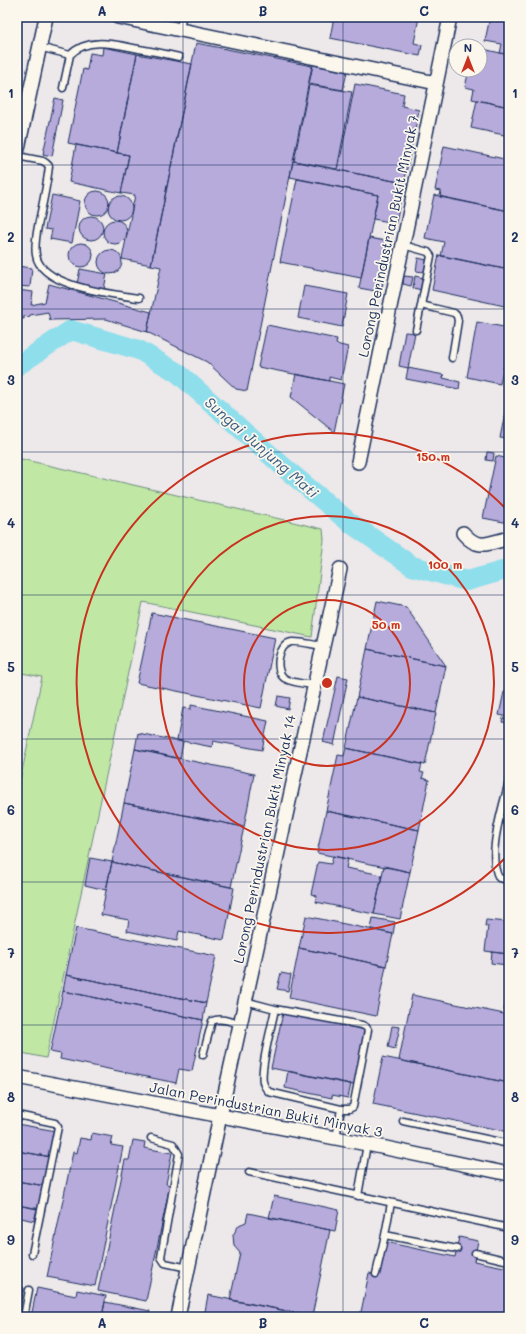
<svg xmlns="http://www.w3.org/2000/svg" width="526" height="1334" font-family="Mali,sans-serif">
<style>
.green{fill:#c0e8a4;stroke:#6e8c81}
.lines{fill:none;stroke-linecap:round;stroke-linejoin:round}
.river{stroke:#8edeec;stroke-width:20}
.building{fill:#b7abdc;stroke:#1b2f5e}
.lane-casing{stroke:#1b2f5e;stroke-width:9}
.street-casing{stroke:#1b2f5e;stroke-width:16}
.lane{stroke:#fbf7ec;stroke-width:6}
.street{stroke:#fbf7ec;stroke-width:13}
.grid{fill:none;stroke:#1b2f5e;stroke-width:1;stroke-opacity:0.55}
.ring{fill:none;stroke:#c8321e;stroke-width:2}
.labels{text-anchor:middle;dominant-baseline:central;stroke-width:3.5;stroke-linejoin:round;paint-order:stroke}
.street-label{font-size:14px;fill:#1b2f5e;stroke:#fbf7ec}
.water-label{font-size:15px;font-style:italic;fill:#385b82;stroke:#fbf7ec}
.centre{fill:#c8321e;stroke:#fbf7ec;stroke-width:2}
.ring-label{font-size:12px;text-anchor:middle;font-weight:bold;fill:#c8321e;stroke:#fbf7ec;stroke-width:3.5;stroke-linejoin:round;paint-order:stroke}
.neatline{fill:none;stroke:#1b2f5e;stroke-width:1.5}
.grid-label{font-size:13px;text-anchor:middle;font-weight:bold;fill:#1b2f5e}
</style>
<rect width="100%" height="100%" fill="#ede8e9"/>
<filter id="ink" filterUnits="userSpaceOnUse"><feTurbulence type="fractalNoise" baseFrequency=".025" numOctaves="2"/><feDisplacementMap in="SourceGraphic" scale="8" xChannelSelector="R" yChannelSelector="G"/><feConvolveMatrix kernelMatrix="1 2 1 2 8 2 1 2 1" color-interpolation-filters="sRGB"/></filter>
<g filter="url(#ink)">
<path class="green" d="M17,458L323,529L324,540L312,637L143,602L46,1058L17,1052V795L42,677L17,672Z"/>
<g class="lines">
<path class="river" d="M17,366L71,330L139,350L178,373L287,470L349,522L412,566L467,581L509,569"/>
</g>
<path class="building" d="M334,17H419L414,43L422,45L420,56L330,38Z
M490,17H509V55L500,53L502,44L485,41Z
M196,43L312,66L247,391L236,389L207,362L147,332L161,267L151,265Z
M103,47L137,54L117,153L68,143L83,69L87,70L90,53L102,55Z
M483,49L509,55V107L472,99L474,89L465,87L469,70H480V58Z
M137,54L192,64L151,265L122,259L135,195L121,193L129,155L117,153Z
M313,65L347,72L343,90L309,84Z
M355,84L404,94L402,106L419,110L404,183L338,170Z
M309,85L352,92L337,169L294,161Z
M55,98L63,100L52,156L43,154Z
M477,100L509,107V136L471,128Z
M76,145L129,155L121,193L69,182Z
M444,146L509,160V211L440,197L441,191L435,190Z
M293,161L404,183L396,223L373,219L378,195L290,177Z
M297,179L378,195L361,278L280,262Z
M85 203a12 12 0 1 1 24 0a12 12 0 1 1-24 0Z
M52,195L80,201L72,243L50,239L52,230L45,229Z
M434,195L509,211V270L441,256L444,242L425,238Z
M108 208a12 12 0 1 1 24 0a12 12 0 1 1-24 0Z
M79 228a12 12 0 1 1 24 0a12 12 0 1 1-24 0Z
M103 232a12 12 0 1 1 24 0a12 12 0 1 1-24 0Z
M369,238L391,242L381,292L359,288Z
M69 255a12 12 0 1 1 24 0a12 12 0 1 1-24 0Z
M98 262a12 12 0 1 1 24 0a12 12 0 1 1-24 0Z
M439,255L509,270V307L432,290Z
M418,258L427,260L424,272L416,271Z
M17,266L32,268L30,287L17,286Z
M80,269L107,274L104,289L77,284Z
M404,276L413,277L411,286L403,284Z
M415,276L424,278L422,290L413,288Z
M49,284L151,312L147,332L106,319L50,320L48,312L30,315L29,317L24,316V319L17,318V290L33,292L31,305L45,302Z
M304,286L348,294L342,327L298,318Z
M477,322L509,328V339L500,384L467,377Z
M267,325L337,339L336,344L348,347L341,380L329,377V381L258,367Z
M405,332L415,333L408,368L399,366Z
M408,368L444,375L443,378L460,382L459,389L406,379Z
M296,374L344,384L334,432L291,397Z
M509,393V434L508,439L500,438Z
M487,452L494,453L493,461L486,460Z
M496,456L509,459V523L483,518Z
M377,601L406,607L446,666L367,649Z
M152,613L275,638L261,708L137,683Z
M367,649L446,666L436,713L357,697Z
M508,661H509V673L505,672Z
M338,676L348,678L334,745L323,742Z
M504,692L509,693V717L499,715Z
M278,696L290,698L288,709L276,706Z
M357,697L436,713L425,765L346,748Z
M191,705L268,721L262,750L213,741L212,747L177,740L183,708L191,709Z
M503,718L509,719V723L502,722Z
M138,733L183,742L180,759L135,749Z
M346,748L422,764L420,772L424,773L422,778L429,780L419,830L326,811L338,755L344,756Z
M135,749L254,774L244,827L124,803Z
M124,803L244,827L231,887L112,862Z
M326,811L419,830L410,872L317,853Z
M333,856L348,859L346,868L382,875L374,914L316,902L317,896L311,894L318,862L331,864Z
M90,858L112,862L106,890L85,885Z
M112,862L234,888L224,940L179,931L177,941L127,931L129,920L101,915Z
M384,866L410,872L400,919L374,914Z
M306,916L393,934L386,966L299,948Z
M373,918L395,922L393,934L371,929Z
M486,920L508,922L507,928H509L508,954L485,951L488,926H485Z
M76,928L216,956L206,1003L66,975Z
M299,948L386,966L376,1016L289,998Z
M492,952L508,954L507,965L491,963Z
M281,973L291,975L288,991L277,989Z
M66,975L206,1003L203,1020L63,991Z
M509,987V1011L504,1010Z
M63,991L203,1020L192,1071L179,1069L176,1083L60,1059L61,1054L50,1052Z
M412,995L509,1015V1083L399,1060Z
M283,1013L366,1030L354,1085L271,1068Z
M392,1026L400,1027L395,1049L388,1047Z
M383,1057L509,1083V1132L373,1104Z
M288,1071L351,1084L348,1098L332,1095V1098L285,1088Z
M17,1124L56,1131L51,1157L17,1151Z
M92,1133L113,1137L111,1145L123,1147L95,1286L47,1277L73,1152L77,1153L80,1138L91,1140Z
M133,1140L145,1142L144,1148L172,1153L166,1184L170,1185L146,1301L98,1291L125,1160H129Z
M17,1151L51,1157L45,1186L17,1181Z
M17,1181L45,1186L41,1209L17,1205Z
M274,1196L339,1210L335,1231L269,1218Z
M17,1205L37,1209L34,1221L17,1217Z
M248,1213L330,1230L312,1316L230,1300L240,1253L234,1246L233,1235L239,1225L246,1222Z
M459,1237L478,1241L474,1261L509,1268V1317H360L369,1273L378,1275L385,1242L455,1257Z
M17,1286L24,1288L18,1317H17Z
M37,1288L76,1296L77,1290L106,1296L102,1317H31Z
M208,1295L312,1316V1317H204Z
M105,1302L150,1311L149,1315L157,1317H102Z"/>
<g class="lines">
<defs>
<path id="lane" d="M180,31L182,17
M39,47L70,55C88,36 117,45 139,49C152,51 166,54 179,57
M63,88L70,55
M17,156L43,161L46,163L49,166C47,185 43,203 39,221C37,232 34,244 36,255C41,287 112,294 139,298
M403,245L428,252L431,256L416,330
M421,305L454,313L457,316L458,321L452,358
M314,685C305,684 292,683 284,678C274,670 278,644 292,642C301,641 313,645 323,646
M509,781C503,807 486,855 499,878L509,880
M245,1001L275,1009C272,1025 260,1068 263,1082C264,1087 266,1089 269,1092L341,1109L336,1138
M275,1009L362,1025L366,1027L368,1030L353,1107L349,1109H341
M203,1055L212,1021C221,1017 231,1022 240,1024
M17,1115L55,1123L58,1127L32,1254
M403,1121L509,1144
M151,1138L173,1144L179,1154L161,1257L165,1263L188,1268
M249,1172L509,1228
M358,1196L367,1144
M385,1235L457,1249
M475,1253L509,1261
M376,1274L385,1235L391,1203
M24,1317L29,1290"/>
<path id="street" d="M118,17L436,83
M17,153L46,17
M358,462L450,17
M463,533C478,551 489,543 509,538
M17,1077L367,1144L509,1174
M178,1317L220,1116L340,569"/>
</defs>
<use href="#lane" class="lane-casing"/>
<use href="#street" class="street-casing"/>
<use href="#lane" class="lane"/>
<use href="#street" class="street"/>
</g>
</g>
<path class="grid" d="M183,17V1317M343,17V1317M17,165H509M17,309H509M17,452H509M17,595H509M17,739H509M17,882H509M17,1025H509M17,1169H509"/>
<g class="ring">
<circle cx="327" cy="683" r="83"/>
<circle cx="327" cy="683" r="167"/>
<path d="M508 855A250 250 0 1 1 508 511"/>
</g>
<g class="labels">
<g class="street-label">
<text transform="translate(388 236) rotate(-78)">Lorong Perindustrian Bukit Minyak 7</text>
<text transform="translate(264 839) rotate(-78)">Lorong Perindustrian Bukit Minyak 14</text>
<text transform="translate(266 1109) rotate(11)">Jalan Perindustrian Bukit Minyak 3</text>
</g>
<g class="water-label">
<text transform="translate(262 447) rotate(41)">Sungai Junjung Mati</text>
</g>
</g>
<circle cx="327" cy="683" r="6" class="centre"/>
<g class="ring-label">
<text x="433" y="461">150 m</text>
<text x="445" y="569">100 m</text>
<text x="386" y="629">50 m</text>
</g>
<rect width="526" height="1334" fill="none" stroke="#fbf7ec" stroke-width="44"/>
<g transform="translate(468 58)"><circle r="19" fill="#fbf7ec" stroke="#a1a7b3"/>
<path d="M0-3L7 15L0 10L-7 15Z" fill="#c8321e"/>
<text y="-6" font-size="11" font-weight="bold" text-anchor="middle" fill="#1b2f5e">N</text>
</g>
<rect x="22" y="22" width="482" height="1290" class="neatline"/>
<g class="grid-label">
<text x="102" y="16">A</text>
<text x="263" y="16">B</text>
<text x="424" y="16">C</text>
<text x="11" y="98">1</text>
<text x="515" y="98">1</text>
<text x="11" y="242">2</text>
<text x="515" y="242">2</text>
<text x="11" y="385">3</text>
<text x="515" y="385">3</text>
<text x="11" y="528">4</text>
<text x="515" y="528">4</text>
<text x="11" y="672">5</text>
<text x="515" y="672">5</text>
<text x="11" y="815">6</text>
<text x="515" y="815">6</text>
<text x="11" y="958">7</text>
<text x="515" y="958">7</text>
<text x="11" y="1102">8</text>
<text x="515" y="1102">8</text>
<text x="11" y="1245">9</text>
<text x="515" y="1245">9</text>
<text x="102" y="1328">A</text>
<text x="263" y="1328">B</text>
<text x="424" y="1328">C</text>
</g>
</svg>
